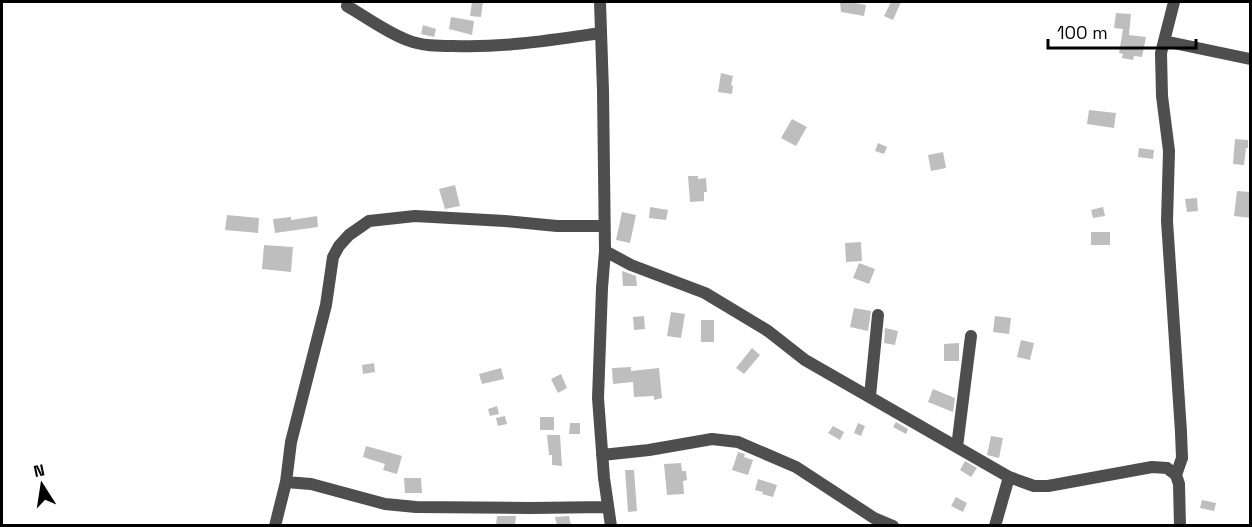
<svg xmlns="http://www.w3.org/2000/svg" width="1252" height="527" font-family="'Space Grotesk',sans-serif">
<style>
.building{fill:#bebebe}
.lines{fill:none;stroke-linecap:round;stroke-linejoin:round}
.minor{stroke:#4e4e4e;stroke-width:12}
</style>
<rect width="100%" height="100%" fill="#fff"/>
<path class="building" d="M472,2H483L481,17L470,16Z
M840,2H850L866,5L864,16L841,12Z
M891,2H901L893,20L884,16Z
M1116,13L1131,14L1129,35L1146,37L1142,57L1134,56L1133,60L1122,58L1123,54L1119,53L1123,29L1114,28Z
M451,17L474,21L472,35L449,29Z
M423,25L436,29L434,37L421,34Z
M721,73L733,76L731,85L733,86L732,94L718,92Z
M1089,110L1116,113L1114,128L1087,124Z
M792,119L807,127L796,146L781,138Z
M1235,139L1248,140V148H1246L1244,165L1233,164Z
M878,143L887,147L884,154L875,151Z
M1139,148L1154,150L1153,159L1138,157Z
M943,152L946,168L931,171L928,155Z
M688,176H698V179L706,178L707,192H704V201L690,202Z
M455,185L460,206L445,209L439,189Z
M1237,191L1251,192V218L1234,216Z
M1197,198L1198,211L1187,212L1185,199Z
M650,207L668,210L666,220L649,218Z
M1103,207L1105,216L1093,218L1091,210Z
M622,212L636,215L630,243L616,240Z
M227,215L259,218L258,233L225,230Z
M317,216L318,227L275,233L273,219L291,217V220Z
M1091,232H1110V245H1091Z
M861,242L862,261L846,262L845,243Z
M264,245L293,247L291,272L262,269Z
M859,263L875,269L869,284L853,278Z
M622,271L636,276L637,286H623Z
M854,308L871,311L868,331L850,327Z
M671,312L685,314L681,338L667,336Z
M644,316L645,329L634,330L633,317Z
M995,316L1011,318L1009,334L993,332Z
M701,320H714V342H701Z
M885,328L898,331L895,345L884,343Z
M1021,340L1034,343L1030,360L1017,357Z
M959,343V361H944V344Z
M752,348L760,355L744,374L736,368Z
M374,363L375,372L363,374L362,365Z
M631,367V371L659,368L662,398L654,400V396L634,397L633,382L613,384L612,368Z
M501,368L504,379L482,384L479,374Z
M561,374L567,388L558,393L551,379Z
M933,389L955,398L953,412L928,402Z
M497,406L499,414L490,416L488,409Z
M505,416L507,424L498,426L496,418Z
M540,417H554V430H540Z
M896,422L908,429L906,434L893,427Z
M570,423H580V434H569Z
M858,423L865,426L861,436L854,433Z
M833,426L844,432L840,440L828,433Z
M547,435H560L562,466L552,465V455H549Z
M991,436L1003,438L999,458L987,455Z
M366,446L402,456L397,474L383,470L385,464L363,457Z
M738,452L745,454L744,457L753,460L748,475L732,470Z
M965,461L977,468L971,477L960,470Z
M681,463L682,471H686L687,480L683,481L684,494L667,495L664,464Z
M625,470H634L637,511L628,512Z
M404,478H421L422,493H405Z
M758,479L777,485L773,497L762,494L763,492L755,490Z
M956,497L967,503L963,512L951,506Z
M1202,500L1216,503L1214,511L1200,508Z
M497,516H516L515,525H496Z
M569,516L571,525H557L555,517Z"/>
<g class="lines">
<path class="minor" d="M600,2L603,91L605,251L602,288L598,398L604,478L611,526
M1174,2L1161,53L1162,96L1169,151L1167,221L1181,432L1182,458L1176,475
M347,6C366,17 386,32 407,40C422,46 438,46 453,46C503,48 552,40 601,33
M1164,41L1250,59
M605,251L631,265L705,293L768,331L805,360L1009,477L1034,486H1048L1152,467L1167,468L1176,475L1179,484L1180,526
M870,396L878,315
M957,447L971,336
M602,455L649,450L712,439L738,442L796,467L874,518L893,526
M286,482L311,484L385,504L416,507L530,508L608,507
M275,526L286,482L291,442L326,305L333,257L339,246L349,235L369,221L415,216L505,221L557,226H604
M995,526L1009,477"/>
</g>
<rect width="1252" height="527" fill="none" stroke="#000000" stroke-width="6"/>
<g transform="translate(42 485) rotate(348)" stroke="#ffffff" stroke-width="4.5" paint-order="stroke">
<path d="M0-4.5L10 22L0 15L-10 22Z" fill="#000000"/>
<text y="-9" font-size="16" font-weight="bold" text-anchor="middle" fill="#000000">N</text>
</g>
<path d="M1048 39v9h148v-9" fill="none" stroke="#000000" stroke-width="3"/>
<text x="1057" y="39" font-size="18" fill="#000000" stroke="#ffffff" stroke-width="4.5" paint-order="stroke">100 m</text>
</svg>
